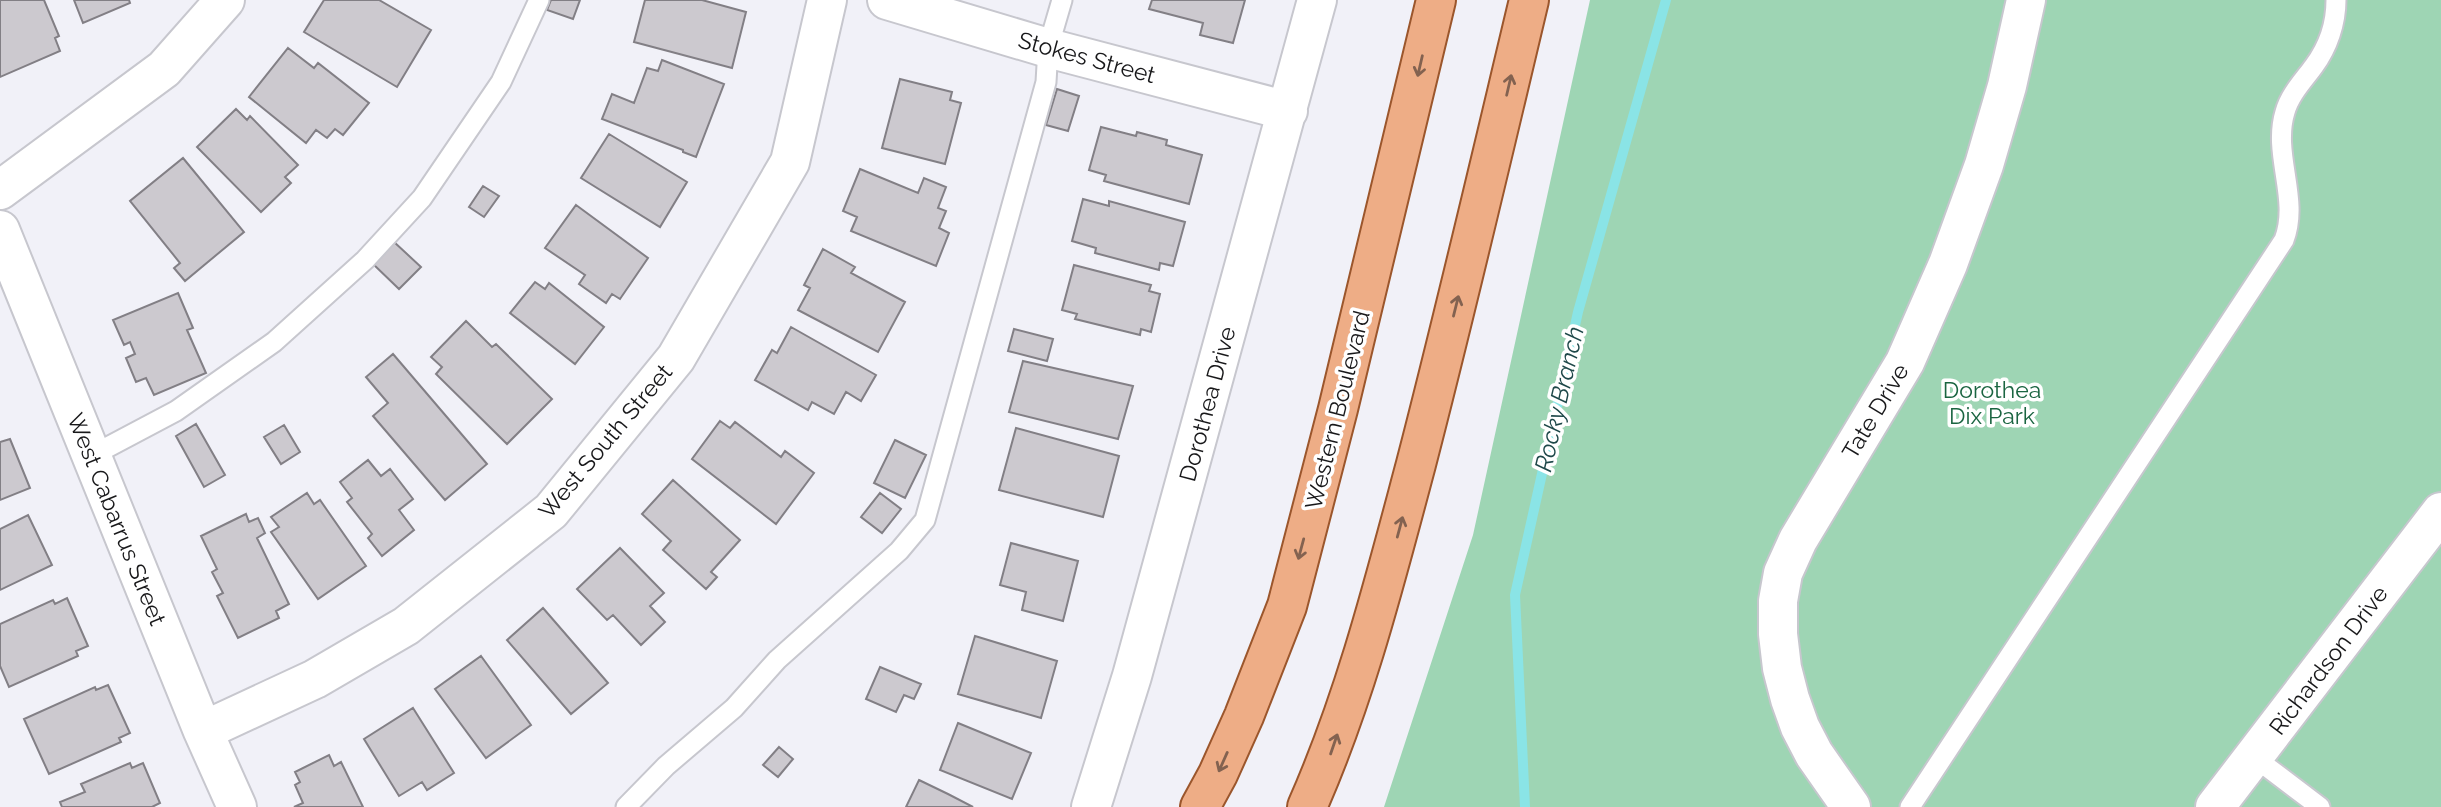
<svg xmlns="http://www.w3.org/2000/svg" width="2441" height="807" font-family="Raleway,sans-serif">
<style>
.green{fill:#9ed5b4}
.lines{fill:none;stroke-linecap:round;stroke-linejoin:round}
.stream{stroke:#8ae4e6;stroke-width:10}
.building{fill:#ccc9cf;stroke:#827f85;stroke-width:2}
.lane-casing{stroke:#c7c7ce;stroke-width:23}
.street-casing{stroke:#c7c7ce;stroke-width:42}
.primary-casing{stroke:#9b562c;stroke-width:42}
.lane{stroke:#fff;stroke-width:19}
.street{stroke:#fff;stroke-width:38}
.primary{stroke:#eead86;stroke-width:38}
.oneway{stroke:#836250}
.labels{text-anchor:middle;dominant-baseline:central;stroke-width:7;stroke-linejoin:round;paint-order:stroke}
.street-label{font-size:23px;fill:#18181a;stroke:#fff}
.park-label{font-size:23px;fill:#1a6541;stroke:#fff}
.water-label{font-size:24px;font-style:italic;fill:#1e4849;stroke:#fff}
</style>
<rect width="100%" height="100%" fill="#f1f1f8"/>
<path class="green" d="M1590,0H2441V807H1384L1473,535Z"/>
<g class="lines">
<path class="stream" d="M1525,807L1515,595L1578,312L1666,0"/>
</g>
<path class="building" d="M0,0H44L59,36L55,38L60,51L0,77Z
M74,0H129L130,3L83,23Z
M324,0H379L431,30L397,87L304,32Z
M551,0H580L573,19L547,10Z
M645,0H702L746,12L732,68L634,42Z
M1152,0H1245L1233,43L1200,35L1203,23L1149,9Z
M288,48L314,68L318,63L369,103L343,135L335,129L327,138L316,130L306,143L249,97Z
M662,60L724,84L696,157L683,152V150L602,119L612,94L634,103L647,68L658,71Z
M900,79L952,92L950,100L961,103L945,164L882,148Z
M1057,89L1079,96L1068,131L1046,125Z
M236,109L247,120L250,116L298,165L285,177L291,183L261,212L197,147Z
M1101,127L1136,136L1137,132L1167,140L1166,145L1202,155L1189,204L1104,181L1106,175L1089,170Z
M609,134L687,182L660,227L581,178Z
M183,158L244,232L185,281L174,268L180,263L130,201Z
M860,169L918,193L924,178L946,187L938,208L946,211L939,228L949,233L936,266L851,231L857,217L843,211Z
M483,186L499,196L484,217L469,207Z
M1083,199L1109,206V201L1185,222L1173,266L1160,263L1159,270L1095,253L1096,248L1072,241Z
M576,205L648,258L620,299L612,294L606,303L579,284L585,275L545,248Z
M393,241L421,267L399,289L372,263Z
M823,249L855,267L851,273L905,302L878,352L798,310L810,288L804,285Z
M1074,265L1151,285L1149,291L1160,294L1151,332L1141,329L1140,335L1075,319L1077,314L1062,310Z
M535,282L545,289L549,283L604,327L575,364L510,313Z
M178,293L193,328L187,330L206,373L154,395L146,378L136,382L126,358L135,354L130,342L124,345L113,320Z
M466,321L492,347L496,344L552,399L507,444L436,374L442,367L431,357Z
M791,327L876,375L861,401L846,392L834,414L812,402L808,410L755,380L772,350L777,353Z
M1014,329L1053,339L1047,361L1008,351Z
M393,354L487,464L445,500L373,416L388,403L366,377Z
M1023,361L1133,386L1118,439L1009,412Z
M720,421L730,428L735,422L781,457L785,451L814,473L776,524L692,459Z
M196,424L225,475L204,487L176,436Z
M284,425L300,452L281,464L264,437Z
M1016,428L1119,456L1103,517L999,490Z
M10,439L30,488L0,500V442Z
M895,440L926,455L905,498L874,483Z
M368,460L381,476L390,469L413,499L399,510L414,530L382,556L368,538L372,534L347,502L352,498L340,482Z
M673,480L740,540L711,572L717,577L706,589L663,550L671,541L642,514Z
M307,493L314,504L320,500L366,566L318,599L271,532L279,527L271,517Z
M880,493L901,509L882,533L861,517Z
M246,514L249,522L258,518L265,533L257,538L289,604L276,611L279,618L238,638L217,596L223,593L212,572L217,569L201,536Z
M28,515L52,565L0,590V529Z
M1011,543L1078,561L1063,621L1022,610L1026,592L1000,585Z
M620,548L664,593L650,606L665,622L641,645L613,615L607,620L577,589Z
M67,598L88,646L76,651L78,656L9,687L0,666V624L53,600L55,604Z
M543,608L608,683L571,714L507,640Z
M975,636L1057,661L1041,718L958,694Z
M481,656L531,725L486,758L435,689Z
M880,667L921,684L914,699L904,695L896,712L866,699Z
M108,685L130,733L119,738L121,742L49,774L24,719L95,687L96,690Z
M413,708L454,773L427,790L422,782L399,796L364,739Z
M958,723L1031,753L1012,799L940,770Z
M779,747L793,759L778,777L763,765Z
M329,755L334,766L341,762L363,807H294L303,803L295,785L300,782L295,772Z
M130,763L132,768L143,763L160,803L152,807H62L60,802L85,792L81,784Z
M919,780L948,794L973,807H906Z"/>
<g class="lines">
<defs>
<path id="lane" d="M91,456L176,411L274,342L365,260L422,198L501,82L539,0
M2254,757L2320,807
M626,807L666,766L734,708L777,660L899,551L925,520L1046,82L1048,48L1062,0
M1910,807L2284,240C2300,199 2272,154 2285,112C2290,94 2304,80 2314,66C2328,47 2336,23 2336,0"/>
<path id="street" d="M887,0L1048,48L1288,111
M0,190L164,69L225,0
M0,230L203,731L237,807
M203,731L315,679L406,626L551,511L676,358L790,162L827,0
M1091,807L1132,676L1317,0
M1851,807L1814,754L1800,727L1790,699L1782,668L1778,634V601L1783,573L1798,540L1905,362L1948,264L1984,165L2007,86L2026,0
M2215,807L2441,512"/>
<path id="primary" d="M1200,807L1218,774L1244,716L1287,606L1338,409L1436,0
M1307,807C1356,696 1385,580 1416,464C1456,310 1492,155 1529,0"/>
</defs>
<use href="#lane" class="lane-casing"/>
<use href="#street" class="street-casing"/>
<use href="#primary" class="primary-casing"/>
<use href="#lane" class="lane"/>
<use href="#street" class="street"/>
<use href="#primary" class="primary"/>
</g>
<defs><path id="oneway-shaft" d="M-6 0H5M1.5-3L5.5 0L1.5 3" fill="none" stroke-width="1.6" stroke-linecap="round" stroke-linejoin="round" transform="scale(1.75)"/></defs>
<g class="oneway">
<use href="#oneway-shaft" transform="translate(1420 66) rotate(103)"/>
<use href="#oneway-shaft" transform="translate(1509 85) rotate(-77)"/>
<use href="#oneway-shaft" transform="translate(1456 306) rotate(-76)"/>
<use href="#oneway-shaft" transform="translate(1400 527) rotate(-75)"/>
<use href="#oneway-shaft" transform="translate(1301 549) rotate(105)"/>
<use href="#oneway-shaft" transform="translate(1334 744) rotate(-71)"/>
<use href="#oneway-shaft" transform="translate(1223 762) rotate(114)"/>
</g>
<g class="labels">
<g class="street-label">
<text transform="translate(1087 57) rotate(15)">Stokes Street</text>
<text transform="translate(1207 404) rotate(-75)">Dorothea Drive</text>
<text transform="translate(1337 410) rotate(-76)">Western Boulevard</text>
<text transform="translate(1875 411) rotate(-59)">Tate Drive</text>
<text transform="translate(605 441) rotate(-50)">West South Street</text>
<text transform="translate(117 519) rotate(68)">West Cabarrus Street</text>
<text transform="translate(2328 660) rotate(-53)">Richardson Drive</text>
</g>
<g class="park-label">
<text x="1992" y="389">Dorothea<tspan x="1992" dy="26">Dix Park</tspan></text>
</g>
<g class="water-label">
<text transform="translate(1559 399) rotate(-77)">Rocky Branch</text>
</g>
</g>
</svg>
